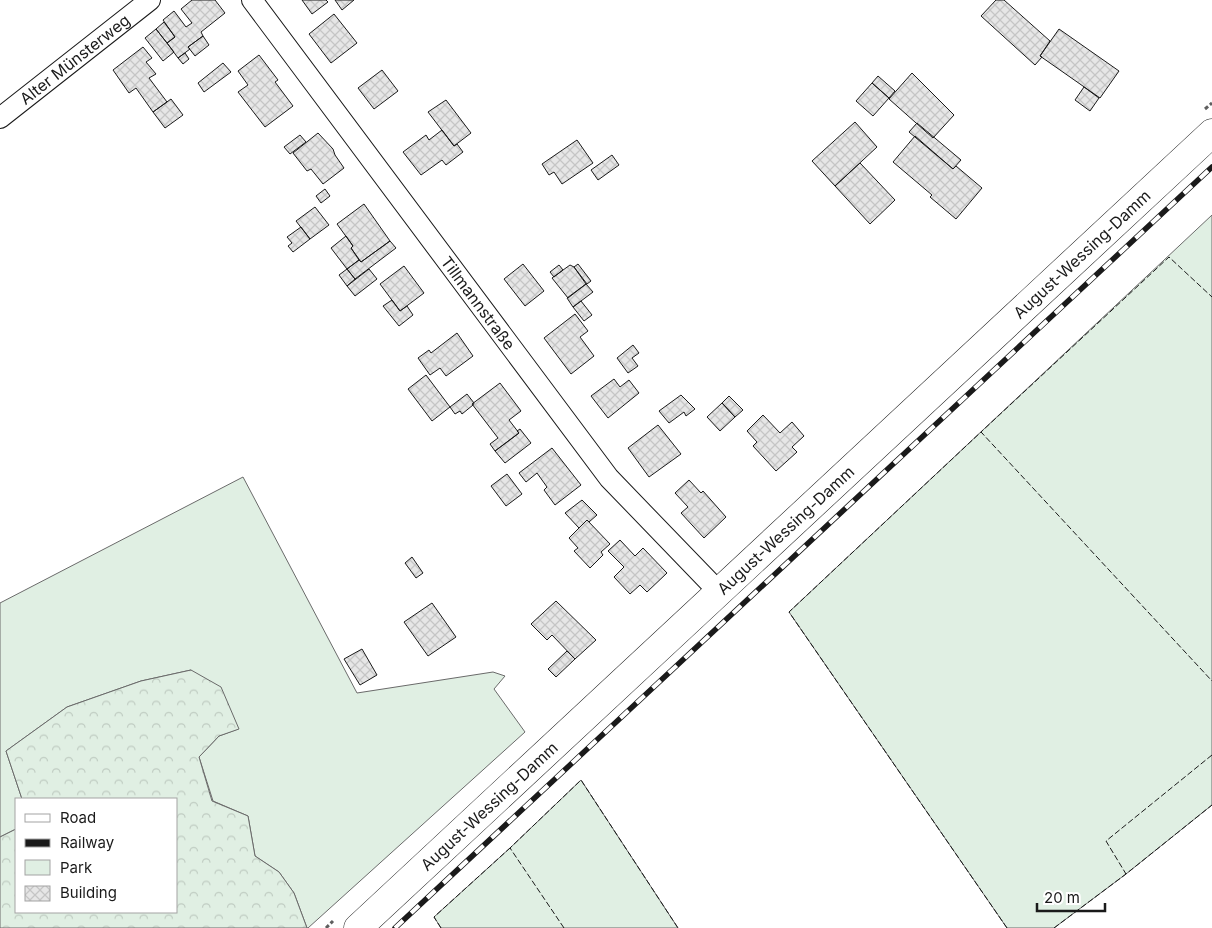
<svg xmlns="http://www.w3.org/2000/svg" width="1212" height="928" font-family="Inter,sans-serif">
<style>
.green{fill:#e0efe3;stroke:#6a6a6a}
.forest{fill:url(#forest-crowns);stroke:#6a6a6a}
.building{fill:url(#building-cross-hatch);stroke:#1a1a1a}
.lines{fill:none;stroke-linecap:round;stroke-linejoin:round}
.minor-casing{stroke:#1a1a1a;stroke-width:22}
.primary-casing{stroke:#1a1a1a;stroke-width:29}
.path{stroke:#5f5f5f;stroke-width:3;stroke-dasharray:4 2.5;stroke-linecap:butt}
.minor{stroke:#fff;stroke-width:20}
.primary{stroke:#fff;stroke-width:28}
.rail-casing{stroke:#1a1a1a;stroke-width:5.5}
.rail{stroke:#fff;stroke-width:4;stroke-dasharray:11;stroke-linecap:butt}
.fence{stroke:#1a1a1a;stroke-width:1;stroke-dasharray:6 2.5;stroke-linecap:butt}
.labels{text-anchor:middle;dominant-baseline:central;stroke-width:4;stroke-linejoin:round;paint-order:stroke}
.street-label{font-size:16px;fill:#1a1a1a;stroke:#fff}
</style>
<defs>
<pattern id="forest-crowns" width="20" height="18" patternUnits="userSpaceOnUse" patternTransform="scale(1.25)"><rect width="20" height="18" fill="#e0efe3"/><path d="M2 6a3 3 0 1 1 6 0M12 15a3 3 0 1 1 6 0" fill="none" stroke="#c0ccc2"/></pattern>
<pattern id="building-cross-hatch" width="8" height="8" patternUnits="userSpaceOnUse" patternTransform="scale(1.25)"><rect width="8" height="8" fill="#e6e6e6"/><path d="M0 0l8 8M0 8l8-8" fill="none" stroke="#c5c5c5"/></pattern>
</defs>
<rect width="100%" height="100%" fill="#fff"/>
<path class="green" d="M1212,215V805L1126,874L1054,928H1007L789,612Z
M243,477L357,693L493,672L505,676L494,689L525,732L308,928H307L294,893L279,872L255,856L248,816L213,801L199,757L219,736L238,729L191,670L141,681L67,707L6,751L22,799H16V829L0,837V603Z
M581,780L678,928H441L434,917L510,848Z"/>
<path class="forest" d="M191,670L221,687L239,729L219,736L199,757L212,801L248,816L255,856L279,872L294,893L307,928H0V837L16,829V912H176V799H22L6,751L67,707L141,681Z"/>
<path class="building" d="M192,0H215L225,13L201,32L203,36L188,47L190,49L178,58L167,43L175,37L163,20L174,11L186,27L192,23L181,9Z
M302,0H326L328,2L312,14Z
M335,0H354L342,10Z
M996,0H1004L1050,41L1040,56L1042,57L1035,65L981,16Z
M334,14L357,43L331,63L309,34Z
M164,22L175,37L167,43L156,29Z
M156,29L174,52L163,61L145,38Z
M1059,29L1119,71L1100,98L1040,56Z
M203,36L209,45L195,56L188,47Z
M143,47L152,58L146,62L156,74L149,78L167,102L153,112L136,88L129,93L113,70Z
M185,53L189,59L183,64L178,58Z
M259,55L278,80L275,82L293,106L265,127L238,92L248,85L238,71Z
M223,63L231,72L204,92L198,83Z
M382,70L398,91L374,109L358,88Z
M912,73L954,115L933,138L889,99Z
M878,76L895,91L889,98L872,83Z
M872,83L889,98L873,116L856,101Z
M1084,87L1099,98L1090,111L1075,100Z
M171,99L183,115L165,128L153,112Z
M446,100L471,133L454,146L428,112Z
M855,122L877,147L835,186L812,161Z
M917,123L961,160L953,169L909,132Z
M442,130L454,146L457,144L463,152L446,165L442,160L421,175L403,152L426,135L429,140Z
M318,133L333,149L335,155L344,168L323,184L311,169L307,171L293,153Z
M300,135L306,142L290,154L284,147Z
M915,136L953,169L956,166L982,188L956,219L930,197L932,195L893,162Z
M577,140L593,163L562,184L554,172L549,175L542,164Z
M612,155L619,165L598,180L591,170Z
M860,163L895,200L870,224L835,186Z
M325,189L330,196L321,203L316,196Z
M364,204L390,241L361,262L351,248L353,246L337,224Z
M315,207L329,225L310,239L296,221Z
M301,227L310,239L293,252L288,246L292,243L287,237Z
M346,236L353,246L351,248L359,260L347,269L331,248Z
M390,241L396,248L355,279L347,269L359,260L361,262Z
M523,264L544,291L525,306L504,279Z
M578,264L591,281L587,284L574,267Z
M559,265L563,270L554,277L550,272Z
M570,265L574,267L586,284L568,298L552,278Z
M404,266L424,293L400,311L380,284Z
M347,269L355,279L347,286L339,275Z
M369,269L377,279L355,296L347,286Z
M586,284L593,292L573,307L567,298Z
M392,300L400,311L407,306L413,315L399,326L383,306Z
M581,301L592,315L584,321L573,307Z
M575,314L588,331L580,337L594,356L571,374L544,338Z
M457,333L473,356L446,376L440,368L430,375L418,358L429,350L431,353Z
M633,345L639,353L632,358L638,366L628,373L617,358Z
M426,375L450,407L432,421L408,389Z
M614,379L620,387L629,380L639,393L608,418L591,396Z
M500,383L521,411L509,420L519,433L495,451L490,444L498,438L472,404Z
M467,394L474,403L473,405L462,414L460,411L455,414L450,407Z
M681,395L695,409L686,416L684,412L669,423L659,411Z
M729,396L743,410L735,417L722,403Z
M722,403L735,417L720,431L707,417Z
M763,415L780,433L792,422L804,436L792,447L797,452L776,471L753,446L757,442L747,431Z
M658,425L681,454L649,477L628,448Z
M520,429L531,443L505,463L495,451L519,433L517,431Z
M552,448L581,485L555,505L544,490L547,487L537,473L526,482L519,473Z
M507,474L522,494L506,506L491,486Z
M689,480L701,493L703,491L726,517L704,538L681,513L688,507L675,493Z
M582,500L597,515L589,522L587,520L579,528L565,513Z
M587,520L610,544L601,552L603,555L590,568L574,551L578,548L569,538Z
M620,540L635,556L643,548L667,573L647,592L640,585L630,594L614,577L624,567L608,551Z
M412,557L423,573L416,578L405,563Z
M556,601L596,640L575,659L552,635L547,640L531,624Z
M432,603L456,637L428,656L404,622Z
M362,649L377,675L360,685L344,659Z
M567,651L575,659L556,677L548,669Z"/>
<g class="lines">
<defs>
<g id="minor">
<path id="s1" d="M252,0L609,478L719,592"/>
<path id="s2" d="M0,118L150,0"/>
</g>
<g id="primary">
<path id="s3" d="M358,928L1212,133"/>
</g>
</defs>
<use href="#minor" class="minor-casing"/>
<use href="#primary" class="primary-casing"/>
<path class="path" d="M1205,109L1212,103
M326,928L333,921"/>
<use href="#minor" class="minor"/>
<use href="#primary" class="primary"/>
<defs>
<path id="rail" d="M395,928L1212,167"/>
</defs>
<use href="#rail" class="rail-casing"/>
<use href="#rail" class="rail"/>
<path class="fence" d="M983,434L981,432L1169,257L1212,297
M1212,755L1106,841L1126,874L1212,805
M441,928L434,917L510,848L511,849
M564,928L510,848L581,780L678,928
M1007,928L789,612L981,432L1212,681
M1054,928L1126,874L1125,872"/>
</g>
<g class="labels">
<g class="street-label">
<text stroke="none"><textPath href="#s2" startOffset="95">Alter Münsterweg</textPath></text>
<text stroke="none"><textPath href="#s3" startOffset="989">August-Wessing-Damm</textPath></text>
<text stroke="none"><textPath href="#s1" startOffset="378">Tillmannstraße</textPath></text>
<text stroke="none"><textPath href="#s3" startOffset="584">August-Wessing-Damm</textPath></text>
<text stroke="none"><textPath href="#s3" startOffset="179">August-Wessing-Damm</textPath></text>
</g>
</g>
<rect x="15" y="798" width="162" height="115" fill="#ffffff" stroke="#a3a3a3"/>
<rect x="25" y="814" width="25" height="8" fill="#ffffff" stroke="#a3a3a3"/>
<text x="60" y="823" font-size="15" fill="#1a1a1a">Road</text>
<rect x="25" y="839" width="25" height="8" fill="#1a1a1a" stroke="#a3a3a3"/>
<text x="60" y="848" font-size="15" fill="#1a1a1a">Railway</text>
<rect x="25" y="860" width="25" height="15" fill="#e0efe3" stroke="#a3a3a3"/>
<text x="60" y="873" font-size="15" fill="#1a1a1a">Park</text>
<rect x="25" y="886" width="25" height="15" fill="url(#building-cross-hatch)" stroke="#a3a3a3"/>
<text x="60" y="898" font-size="15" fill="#1a1a1a">Building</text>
<path d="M1037 903v8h68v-8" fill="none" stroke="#1a1a1a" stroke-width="2.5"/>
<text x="1044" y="903" font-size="15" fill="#1a1a1a" stroke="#ffffff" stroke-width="4" paint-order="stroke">20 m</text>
</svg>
